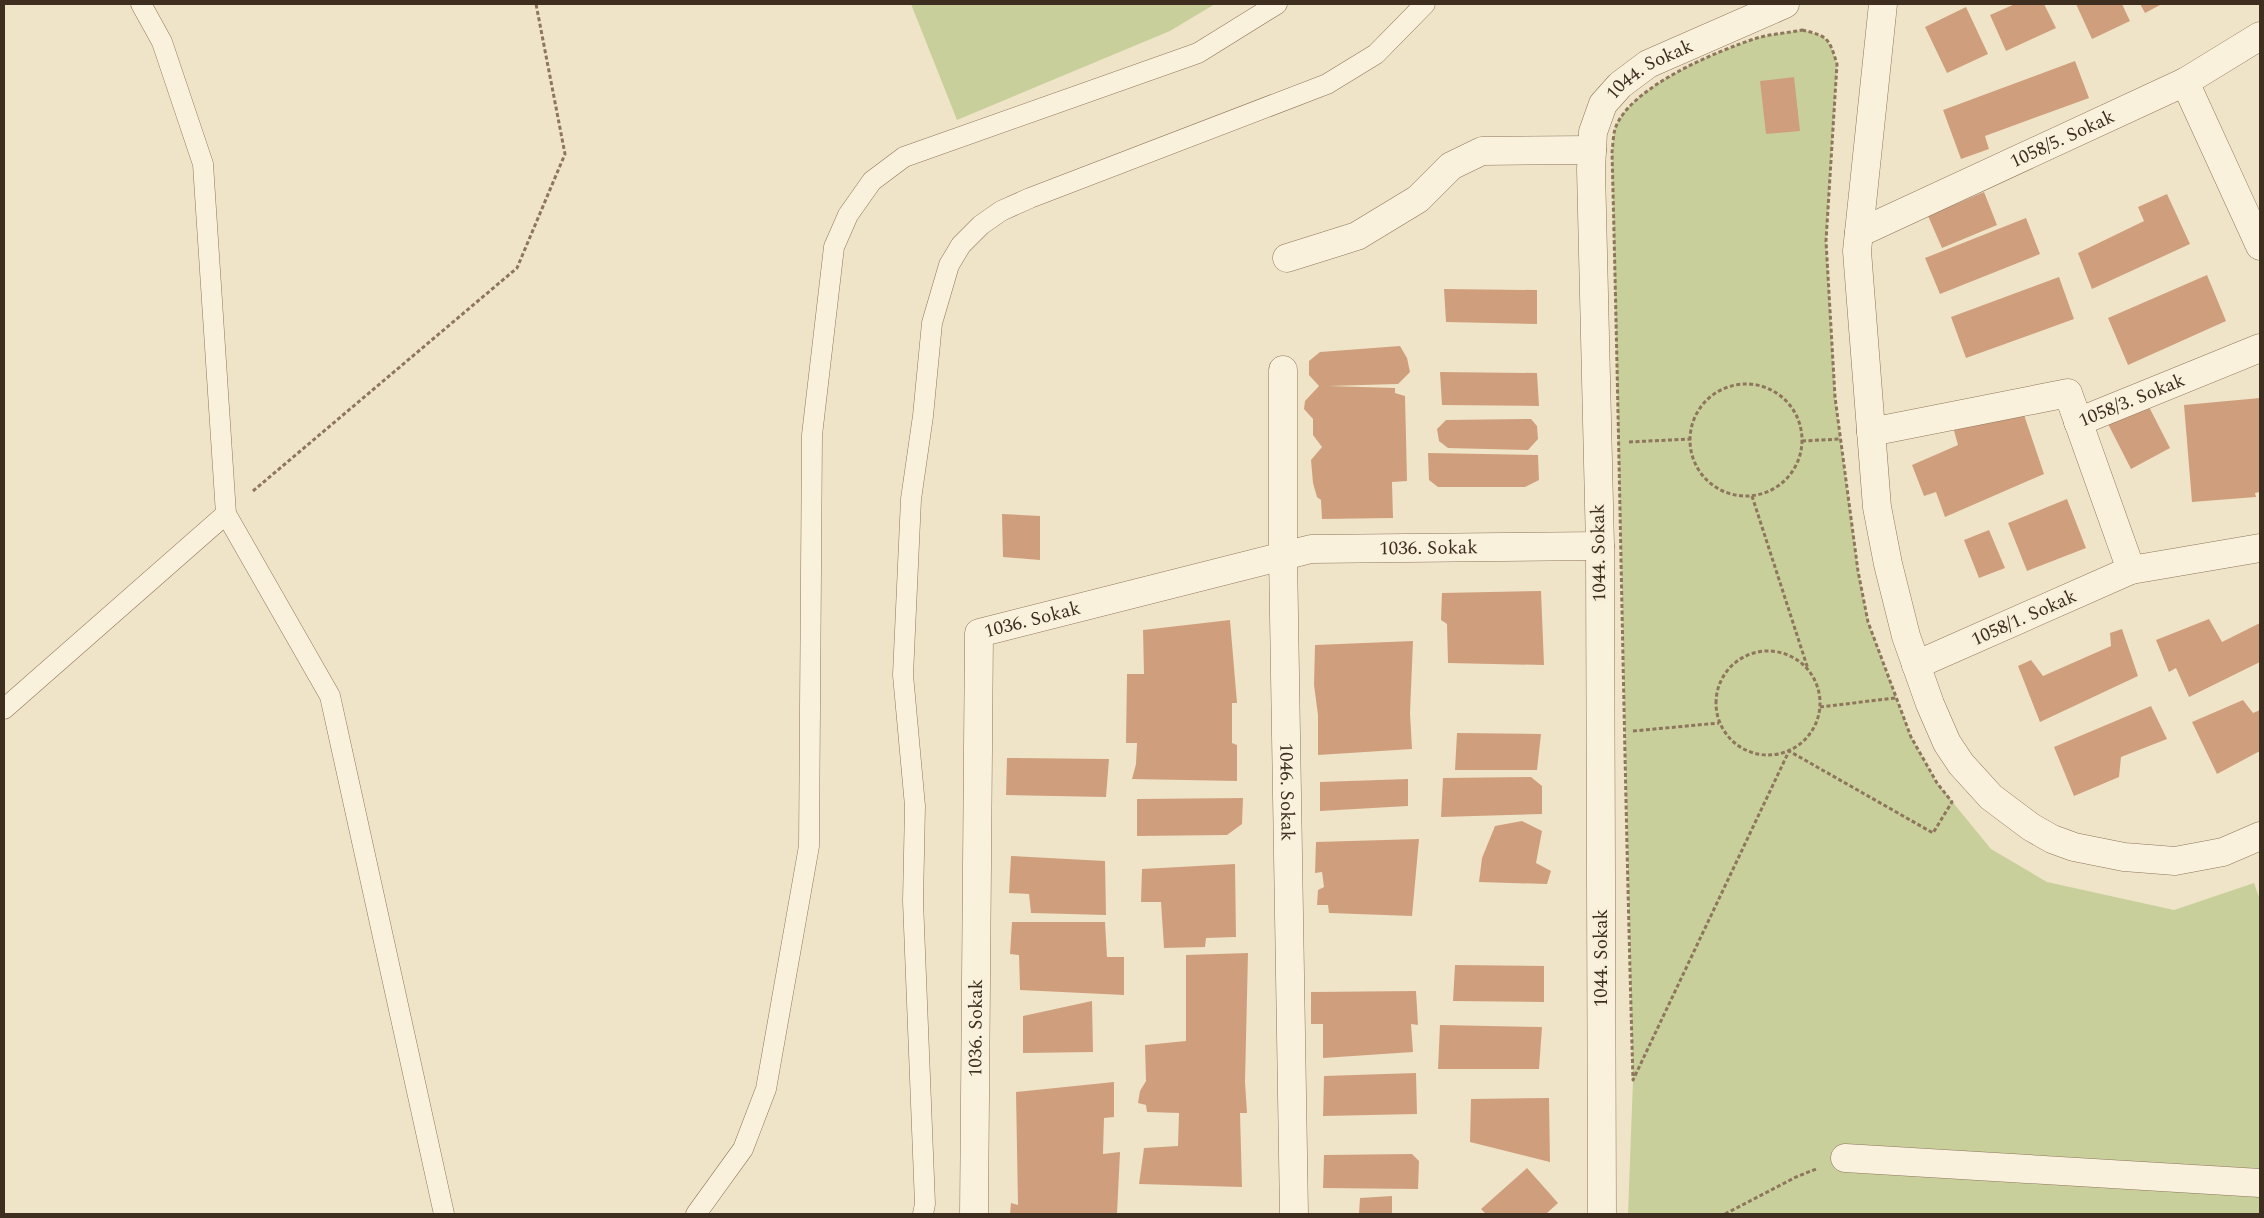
<svg xmlns="http://www.w3.org/2000/svg" width="2264" height="1218" font-family="Spectral,serif">
<style>
.green{fill:#c9cf9b}
.building{fill:#cf9f7d}
.lines{fill:none;stroke-linecap:round;stroke-linejoin:round}
.lane-casing{stroke:#8d765c;stroke-width:21}
.street-casing{stroke:#8d765c;stroke-width:29}
.path{stroke:#8d765c;stroke-width:3;stroke-dasharray:4 2.5;stroke-linecap:butt}
.lane{stroke:#faf1dc;stroke-width:20}
.street{stroke:#faf1dc;stroke-width:28}
.labels{text-anchor:middle;dominant-baseline:central;stroke-width:4.5;stroke-linejoin:round;paint-order:stroke}
.street-label{font-size:19px;fill:#3d2e20;stroke:#f7eed8}
</style>
<rect width="100%" height="100%" fill="#f0e4c8"/>
<path class="green" d="M911,4H1215L1170,31L957,120Z
M1802,30C1828,36 1829,38 1837,64L1826,241L1835,397L1858,571L1868,622L1911,737L1937,783L1991,849L2047,882L2174,910L2254,883L2260,900V1214H1628L1633,1080L1612,152C1613,145 1613,136 1615,129C1629,87 1717,51 1757,38C1771,34 1787,33 1802,30Z"/>
<path class="building" d="M2015,4H2044L2056,28L2006,51L1990,15Z
M2076,4H2122L2130,21L2092,39Z
M2140,4H2162L2145,13Z
M1966,7L1988,54L1947,73L1925,27Z
M2075,61L2089,98L1985,136L1989,149L1961,159L1943,110Z
M1794,77L1800,131L1766,134L1760,81Z
M1984,192L1997,225L1942,248L1928,216Z
M2167,194L2190,244L2092,289L2078,253L2144,221L2138,207Z
M2026,218L2040,254L1940,294L1925,258Z
M2207,275L2226,321L2128,365L2108,318Z
M2059,277L2074,319L1966,358L1951,317Z
M1444,289L1537,290V324L1446,322Z
M1400,346L1407,358L1410,372L1398,384L1328,386L1395,388V393L1405,396L1407,481L1392,482L1393,518L1322,519L1321,500L1317,497L1313,483L1311,460L1322,447L1313,435V419L1304,409L1305,401L1319,386L1309,375V361L1320,352Z
M1440,372L1537,373L1539,406L1442,405Z
M2260,398V492L2255,493L2256,497L2192,502L2184,405Z
M2146,401L2170,448L2131,469L2107,422Z
M2020,403L2044,474L1945,517L1936,492L1924,496L1912,465L1958,445L1953,427Z
M1531,419L1537,426L1538,439L1528,450L1448,448L1439,441L1437,429L1446,420Z
M1428,453L1538,455L1539,480L1525,487H1438L1429,480Z
M2067,499L2086,548L2027,571L2008,523Z
M1002,514L1040,516V560L1003,557Z
M1989,530L2005,568L1979,578L1964,540Z
M1541,591L1544,665L1448,663L1447,624L1441,620L1442,593Z
M2209,619L2222,642L2260,623V662L2189,697L2176,668L2169,672L2156,640Z
M1230,620L1237,703H1232V743L1237,745V781L1132,779L1136,764L1137,743H1126L1127,674H1144L1143,630Z
M2122,629L2138,676L2040,722L2018,666L2031,660L2043,676L2111,646L2110,633Z
M1413,641L1410,713L1412,749L1318,755V715L1314,685L1315,645Z
M2243,700L2253,713L2260,710V751L2217,774L2192,722Z
M2151,706L2167,739L2121,757L2119,777L2074,796L2054,747Z
M1457,733L1541,734L1537,770H1455Z
M1007,758L1109,759L1106,797L1006,795Z
M1531,777L1542,786V814L1441,817L1443,778Z
M1408,779V806L1320,811V782Z
M1243,798L1242,824L1227,835L1137,836V799Z
M1522,821L1542,831L1536,863L1551,871L1547,884L1479,882L1482,858L1495,826Z
M1419,839L1412,916L1329,913L1328,905H1317L1318,890L1324,887L1322,872L1315,873L1316,842Z
M1011,856L1105,861L1106,915L1031,913L1029,894L1009,893Z
M1235,864L1236,937L1206,938L1205,947L1164,948L1161,902H1141L1142,869Z
M1012,922H1105L1107,957H1124V995L1020,990L1019,955L1010,954Z
M1248,953L1245,1082L1247,1113H1240L1242,1187L1139,1184L1144,1148L1178,1146L1179,1113L1147,1112L1146,1105L1138,1103L1140,1091L1146,1081L1145,1045L1186,1041V955Z
M1455,965L1544,966V1002L1453,1001Z
M1416,991L1418,1025L1411,1024L1413,1052L1323,1058V1024H1311V992Z
M1092,1001L1093,1052L1023,1053V1016Z
M1440,1025L1542,1027L1539,1069H1438Z
M1416,1073L1417,1114L1323,1116L1324,1076Z
M1114,1082V1117L1104,1118L1103,1154L1120,1152L1117,1214H1010L1011,1203L1018,1205L1016,1092Z
M1549,1098L1550,1162L1470,1142L1471,1099Z
M1412,1154L1419,1161L1418,1189L1323,1188L1324,1155Z
M1527,1168L1558,1203L1546,1214H1486L1481,1209Z
M1392,1196V1213L1359,1214L1360,1198Z"/>
<g class="lines">
<defs>
<path id="lane" d="M141,4L162,42L203,164L226,514L330,696L444,1214
M4,709L226,514
M696,1214L743,1149L766,1089L809,846L812,435L834,247L848,215L872,181L904,157L1198,53L1277,4
M923,1214L925,1204L913,901L915,806L903,675L911,499L923,416L932,323L949,265L961,245L981,225L1001,211L1030,198L1327,84L1376,54L1425,4"/>
<g id="street">
<path d="M1883,4L1857,251L1877,507L1888,564L1906,636L1930,704L1947,743L1961,764L1991,797L2031,827L2052,839L2074,847L2124,857L2175,861L2223,852L2260,836"/>
<path d="M2185,82L2260,246"/>
<path id="s1" d="M1859,233L2185,82L2260,36"/>
<path d="M1287,258L1357,236L1418,199L1451,166L1482,151L1592,150"/>
<path id="s2" d="M1283,370V555L1294,1214"/>
<path id="s3" d="M2078,422L2260,348"/>
<path d="M1871,432L2068,393L2131,570L1916,665"/>
<path d="M2131,570L2260,548"/>
<path d="M1845,1158L2260,1183"/>
<path id="s4" d="M974,1214L979,633L1311,549L1600,546"/>
<path id="s5" d="M1602,1214L1600,546L1591,169L1593,132L1603,104L1620,85L1648,64L1785,4"/>
</g>
</defs>
<use href="#lane" class="lane-casing"/>
<use href="#street" class="street-casing"/>
<path class="path" d="M1802,30C1828,36 1829,38 1837,64L1826,241L1835,397L1858,571L1868,622L1911,737L1937,783L1952,802L1933,833L1789,751L1633,1080C1624,770 1620,461 1612,152C1613,145 1613,136 1615,129C1629,87 1717,51 1757,38C1771,34 1787,33 1802,30Z
M1690 440a56 56 0 1 1 112 0a56 56 0 1 1-112 0Z
M1802,441L1840,439
M1629,442L1691,439
M253,491L517,268L565,154L536,4
M1752,496L1808,669
M1716 703a52 52 0 1 1 104 0a52 52 0 1 1-104 0Z
M1820,707L1895,698
M1633,731L1719,723
M1725,1214L1796,1177L1816,1169"/>
<use href="#lane" class="lane"/>
<use href="#street" class="street"/>
</g>
<g class="labels">
<g class="street-label">
<text stroke="none"><textPath href="#s5" startOffset="1171">1044. Sokak</textPath></text>
<text stroke="none"><textPath href="#s1" startOffset="224">1058/5. Sokak</textPath></text>
<text stroke="none"><textPath href="#s3" startOffset="58">1058/3. Sokak</textPath></text>
<text stroke="none"><textPath href="#s4" startOffset="1041">1036. Sokak</textPath></text>
<text transform="translate(1599 553) rotate(-91)">1044. Sokak</text>
<text transform="translate(2024 618) rotate(-24)">1058/1. Sokak</text>
<text stroke="none"><textPath href="#s4" startOffset="636">1036. Sokak</textPath></text>
<text stroke="none"><textPath href="#s2" startOffset="422">1046. Sokak</textPath></text>
<text transform="translate(1601 958) rotate(-90)">1044. Sokak</text>
<text stroke="none"><textPath href="#s4" startOffset="186">1036. Sokak</textPath></text>
</g>
</g>
<rect width="2264" height="1218" fill="none" stroke="#3d2e20" stroke-width="10"/>
</svg>
